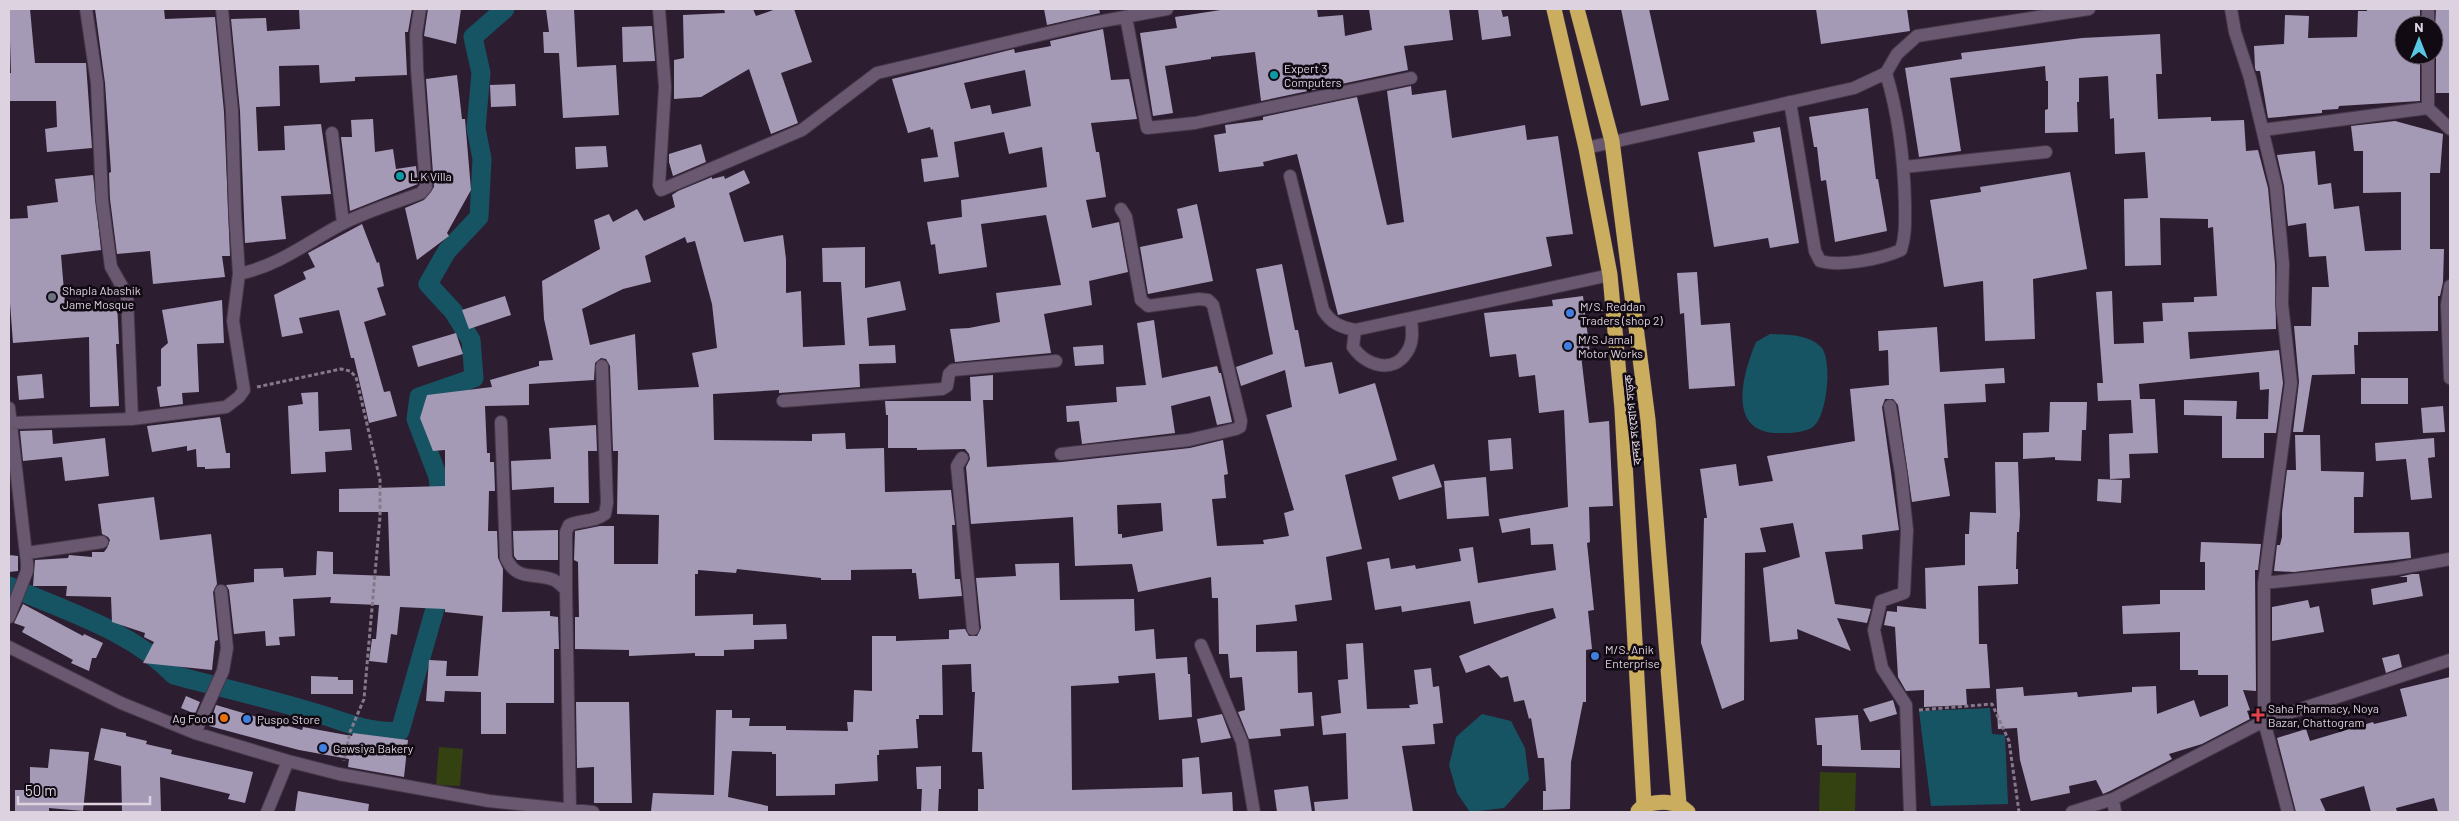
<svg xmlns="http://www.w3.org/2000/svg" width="2459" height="821" font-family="Barlow,'Noto Sans Bengali',sans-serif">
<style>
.green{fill:#344110}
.water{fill:#165463}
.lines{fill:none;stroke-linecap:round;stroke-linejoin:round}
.canal{stroke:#165463;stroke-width:19}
.building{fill:#a59ab6;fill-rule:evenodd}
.minor-casing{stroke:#453849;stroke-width:14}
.highway-casing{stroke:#453849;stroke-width:16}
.path{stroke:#86798a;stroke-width:3;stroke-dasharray:4 2.5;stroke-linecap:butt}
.minor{stroke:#69586f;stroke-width:12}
.highway{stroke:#caad5f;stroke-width:15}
.culture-dot{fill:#0f9aa8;stroke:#110a13;stroke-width:2}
.worship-dot{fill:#6b7280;stroke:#110a13;stroke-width:2}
.shop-dot{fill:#3f7fe0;stroke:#110a13;stroke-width:2}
.health-dot{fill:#e0444e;stroke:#110a13;stroke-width:2}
.food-dot{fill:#e8710a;stroke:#110a13;stroke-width:2}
.labels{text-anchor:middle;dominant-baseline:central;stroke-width:5;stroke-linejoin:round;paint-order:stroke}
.poi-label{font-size:12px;fill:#ddd2e0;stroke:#110a13;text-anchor:start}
.street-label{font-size:12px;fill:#ddd2e0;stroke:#110a13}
</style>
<rect width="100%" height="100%" fill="#2d1d31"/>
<path class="green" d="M439,747L463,749L460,786L436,785Z
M1820,772L1856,773L1855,812H1819Z"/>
<path class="water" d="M1770,334C1787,335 1808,334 1821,347C1833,360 1827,417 1813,427C1803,433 1791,433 1780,433C1725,434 1743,373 1756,342Z
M1990,708L1992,734L2005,735L2008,804L1931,806L1919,711Z
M1482,714L1511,721L1525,748L1529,780L1504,808L1470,812L1457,793L1449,765L1456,737Z"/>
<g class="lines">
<path class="canal" d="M442,510L438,477L416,419L419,397L474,378L471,340L453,311L428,284L447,251L479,217L482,159L476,128L481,73L473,37L505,9
M9,586C66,612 129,629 174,675C222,688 271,699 319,714C346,722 371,734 400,731L442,584"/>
</g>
<path class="building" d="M9,9H30L35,63H86L92,148L47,152L45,129L57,127L56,101H9V73H11Z
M95,9H164L165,19L215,17L224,112L230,256H222L225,277L153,284L150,251L117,254L110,199L109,173L111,172L105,83Z
M299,9H412L408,32H405L407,75L355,77V81L320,83L319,65L279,66L280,106L256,107L258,151L285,150L284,126L321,124L331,194L281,196L286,239L245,243L240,111L231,19L266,18L267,31L300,29Z
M428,9H461L456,44L424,36Z
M546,9H574L577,67L616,65L619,115L563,118L559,53H544L543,32H549Z
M724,9H753L756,16L776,9H794L812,62L781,73L798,123L771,134L749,69L701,97L674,99V60L684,58L683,15L725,13Z
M1044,9H1099L1100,13L1047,25Z
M1227,9H1317L1318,17L1343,15L1345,36L1372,30L1369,9H1449L1453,40L1404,46L1408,70L1261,101L1255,52L1211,57V59L1165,66L1173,113L1153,116L1140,33L1177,28L1175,17Z
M1478,9H1501L1503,17L1508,16L1511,36L1482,40Z
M1621,9H1649L1669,100L1641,106Z
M1816,9H1907L1910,31L1821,44Z
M2367,9H2420V25H2404V55H2420V101L2339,106L2338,109L2322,110V113L2268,118L2260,71H2256L2255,68L2254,46L2284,44L2285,15L2309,16L2308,38L2357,37L2358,11H2367Z
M2436,9H2450V93H2436V55L2434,50Z
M652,26L655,61L623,62L622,27Z
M1103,29L1111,80L1129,79L1137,119L1091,123L1096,152H1099L1106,197L1086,200L1092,228L1119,222L1128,272L1089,281L1092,305L1044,314L1051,353L955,362L950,329L969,328L1000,322L996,293L1061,285L1046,215L981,224L987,267L939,274L935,244L931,245L927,222L962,217L961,200L1047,187L1042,147L1009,154L1004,132L954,142L959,177L924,182L921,159L938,157L933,129L931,130L930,127L908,133L892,79L1014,49L1015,53L1051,46L1050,41ZM1025,70L1031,106L992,114L990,105L971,109L964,83Z
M2160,34L2162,74H2156L2158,119L2211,117V121L2244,120L2246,151L2258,150L2268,188L2275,264L2276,329L2188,332L2190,359L2279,350L2283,383L2276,433H2264V458H2222V416L2184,415V400L2237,401L2236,419H2268L2269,389L2260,390L2259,372L2139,384L2140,399H2155L2158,453L2129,454L2130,478L2110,479L2109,434L2133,433L2131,400L2098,401L2097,383H2103L2096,292L2112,291L2114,344L2144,343L2143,322L2163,321L2162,303L2194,302V297L2217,296L2213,227L2208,228V219L2160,218L2161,265L2125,266L2124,199L2148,198L2145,152L2115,154L2114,118L2110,119L2108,76L2079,78V102H2077L2078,132L2045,133V110L2048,109V81H2046L2045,66L1950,78L1961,151L1919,157L1905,68L1962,59L1961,53L2082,38Z
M457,75L462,119H465L471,190L447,233L449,236L417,260L405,208L424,200L434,187L426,79Z
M515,84L516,106L491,107L490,85Z
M1411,86L1412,95L1446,90L1452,138L1525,125L1527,140L1558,136L1573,234L1546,237L1552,266L1338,315L1297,154L1263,162L1264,166L1219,172L1214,135L1226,133L1225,125L1263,120V117L1357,97L1387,225L1404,222L1387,91Z
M1868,108L1876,179H1878L1887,231L1835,242L1826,180L1821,181L1817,147H1814L1809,117Z
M373,119L375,152L393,149L396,169L416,166L418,184L350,211L341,137H352L351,120Z
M2395,121L2443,134L2440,173H2430V249H2444L2443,282L2440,296H2438V331L2358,332V345H2354L2355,374L2312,375L2303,432H2293L2299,382L2294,326H2311L2312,287H2329L2326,256L2309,257L2306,223L2288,226L2284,186L2277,155L2315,151L2318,185L2331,183L2334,209L2359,206L2365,251L2401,250V192L2363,193V151H2354L2351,126Z
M1780,127L1799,243L1770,248L1768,238L1714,247L1698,152L1755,142L1753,132Z
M701,144L706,162L673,176L669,162V154Z
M606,146L608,167L576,169L575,147Z
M744,170L750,183L729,193L744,242L783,235L786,259V293L801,291L803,347L845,345L841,282H823L822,248L865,247V288L900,281L906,310L867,318L869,346L895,345L896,363L859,364L860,387L779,393V390L713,394L714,440L812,441V434L845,433L846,449L884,448L885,492L951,490L955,525H952L955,579H960L962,596L919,599L916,573H912V569L851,570V580H821V578L737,569L736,573L698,570V574H695V616L753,614V625L786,624L787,639L754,640V649L724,650V656H695V653L629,656V650L575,649V617H579L578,562L574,560L575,531L600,526H614V564H658L659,515L617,514L618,451H613L610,366L606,359L601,358L595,363L594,380L529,384V405L485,406L487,453H490V462H494L495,491H489L488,531H497L498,558L503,569L502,612L550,611V616L558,617L559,649H554V703H506V734H481V692L445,691L444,702L426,701L429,660L447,661L446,676H478L483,616L445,612V609L400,607L397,635L391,634L387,663L369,661L372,639H376L379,605L330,603L331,597L293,599L295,636L279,637L280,645L266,646L265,631L234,634L229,590L226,585L254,582V569L283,568L284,577L316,575L317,551L333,552V574L390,576L388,512H339V489L445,486V450L433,451L420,418L427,395L492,387L490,380L539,366V361L553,360L544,319L542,281L600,249L594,220L609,214L613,222L637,209L644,221L675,207L672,195L678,191L712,177V179L724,176L725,179ZM685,237L687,243L695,241L712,304L717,348L692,353L699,387L638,390L635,334L590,345L582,309L623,289L651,282L645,256Z
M2070,172L2087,269L2033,279L2035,339L1985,341L1983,281L1944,287L1930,200L1981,192L1980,187Z
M93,175L101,250L61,255L65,303L117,301L119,344H116L119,406L90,407L89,337L13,343L9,290V219L28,218L27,206L58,202L55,179Z
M1197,204L1213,281L1148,294L1140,247L1183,238L1177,209Z
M362,224L377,263L379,262L384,286L377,288L386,315L364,322L384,392L390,391L397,416L369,423L354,358H351L339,310L299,318L303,333L282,337L274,295L306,279L303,272L315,267L308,253Z
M1282,264L1295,330H1298L1305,367L1332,362L1339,394L1375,383L1397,460L1345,475L1362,549L1326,557L1332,600L1295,605L1297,621L1256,625V652L1297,651L1298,693L1312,692L1314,726L1280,729L1281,736L1249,739L1238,712L1245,710L1242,677L1230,678L1228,654H1219L1218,598H1212L1211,577L1138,592L1132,564L1075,566L1073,517L971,524L966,467L970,459L969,454L965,449L917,450V448H888V415H886L885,401H971L970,377L993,375V400H983L987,467L1062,462L1190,448L1223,440L1228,474L1224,475L1226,498L1212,499L1217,546L1264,544L1263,540L1289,536L1284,513L1294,510L1266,415L1292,407L1285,370L1241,386L1236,367L1273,354L1256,269ZM1161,503L1163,531L1122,538V534H1118L1117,505Z
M1697,272L1701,325L1730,323L1735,386L1689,389L1684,313L1680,314L1677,273Z
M505,296L511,315L469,329L462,310Z
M1583,296L1590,354L1581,355L1589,423L1609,421L1613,506L1589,507L1590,542L1587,543L1594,610L1588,611L1592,649L1586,650V702H1583L1571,762L1570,809L1543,810V791H1546L1544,758H1538L1531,718L1529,719L1524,700L1514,702L1508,676L1501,678L1489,665L1466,673L1459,656L1556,618L1553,608L1474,624L1470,601L1402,612L1401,606L1375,610L1367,562L1389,558L1391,569L1415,565L1416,569L1461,561L1459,549L1473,547L1478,583L1556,570L1553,544L1531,545L1530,528L1502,533L1499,519L1568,507L1564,410L1539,413L1535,375L1519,377L1516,354L1490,357L1484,313L1553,306L1552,300Z
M222,300L224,343L197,344L199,392L182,393L183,404L160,407L157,387L161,386V349L168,343L162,310Z
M1154,320L1162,378L1217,366L1219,373H1221L1232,422L1217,425L1210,396L1171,406L1175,433L1082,444L1079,421L1067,422L1066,406L1117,402L1116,387L1146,385L1137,323Z
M1937,327L1940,372L2004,368L2005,383L1985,384L1986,402L1944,404L1948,458H1944L1950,496L1912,502L1898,405L1893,399H1885L1882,407L1899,530L1862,535L1863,549L1825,552L1835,604L1871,609L1867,623L1837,618L1851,651L1797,629L1798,639L1770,642L1763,568L1800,557L1793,523L1760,528L1766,552L1745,553L1744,700L1722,709L1701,643L1704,518H1707L1700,469L1736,464L1739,486L1773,481L1767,456L1855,441L1850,389L1889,385L1888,350L1879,351L1878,331Z
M456,333L463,354L418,367L412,346Z
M1103,345L1104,364L1075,366L1073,347Z
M42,374L44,398L19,400L17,376Z
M2361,378H2408V404H2361Z
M318,392L319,431L350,429L352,450L325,452L326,472L291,474L288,406L303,404L301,393Z
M2050,402H2087L2086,430H2082L2081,461L2055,460V457L2023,459V433L2049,432Z
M2443,406L2445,432L2423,433L2421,408Z
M220,417L226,453H230V468L205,469V467H197L196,449L187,451V446L152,452L147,426Z
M596,425L597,451H588L589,503H554V487L512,490L511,461L551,459L549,428Z
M52,430L53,444L105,438L109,476L65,481L62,457L23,461L20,431Z
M2295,435H2320L2321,471L2364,472L2363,497H2354V533L2409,532L2411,558L2294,572L2274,571L2277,545H2280L2282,537V512L2287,470H2296Z
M1511,438L1513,469L1490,471L1488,440Z
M2434,438L2435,457L2428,458L2432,498L2411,500L2406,459L2376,461L2375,443Z
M1995,462H2018L2020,514L2019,532H2017L2016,569H2018V584L1978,586L1979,644H1987L1990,688L1966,689L1967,705L1924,707V690L1906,691L1898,677L1895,627L1884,625L1887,611L1897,612V606L1926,609L1925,568L1965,565V534H1969L1970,512L1996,513Z
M1434,464L1442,487L1399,500L1392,477Z
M1486,477L1489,516L1447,519L1444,481Z
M2098,479L2122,480L2121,503L2097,501Z
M154,497L160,540L211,534L217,584L213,592L218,640L215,641L212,670L143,663L154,642L144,637L145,633L112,622L111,597L66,596L67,586H33L35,560L68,558L69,555L92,557V552H104L107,548L110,540L108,537L102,534L98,504Z
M558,530V560H517L514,556L513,531Z
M2201,542L2261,544L2258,570H2255L2256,691L2243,690L2250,710L2247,711L2250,719L2202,744L2169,754L2172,759L2110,791L2103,794L2096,780L2069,786L2070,793L2031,801L2020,760L2017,728L1998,729L1996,689L2023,687L2024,696L2077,692L2078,697L2132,692V687L2156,686L2157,714L2194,700L2200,717L2228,706V675H2198V670H2180V632L2123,634L2122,606L2160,604V590H2205V562H2200Z
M9,555L18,556V571L9,572Z
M1059,563L1060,600L1134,599L1135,631L1154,629L1156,659L1187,657L1188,674H1190L1192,717L1159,720L1155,673L1118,676L1119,683L1071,686L1072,790L1183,787L1182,759L1199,757L1202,794L1232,792L1233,812H978V789H984L982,752H972L975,692H972L971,664L942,665L943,715H919V719H916L918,748L879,750V755H877L878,781L835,784V795L776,796V754H772V752L732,751L728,797L768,806V812L651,811L653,793L714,795L716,710H732V718H750L749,726H786V730L848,731L847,722H853L854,690L872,691V636H896V641L949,639V630L965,629L969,636H977L981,628L976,578L1016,576L1015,564Z
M2412,574H2419L2423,596L2373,605L2371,589L2407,582V577H2399Z
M2308,600L2310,608L2319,606L2324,632L2272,641V607Z
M23,604L83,636L84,634L103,643L96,658H92L89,671L71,663L73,660L22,632L25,627L14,623Z
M1363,643L1367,709L1410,708L1409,705L1418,704L1414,670L1431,668L1433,687L1439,686L1443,723L1433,724L1435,744L1402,746L1413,812H1315L1314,802L1348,799L1346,733L1323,735L1321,716L1341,713L1338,680L1348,679L1346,644Z
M2399,654L2402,667L2386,673L2382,658Z
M311,676L338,677V680H353V694H311Z
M2450,677V812H2438L2434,798L2396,808L2397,812H2371L2364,786L2320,799L2326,812H2296L2277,738L2306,729L2310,741L2373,722L2374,724L2407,716L2400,689Z
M186,696L200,702L195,714L181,708Z
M1893,700L1897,714L1870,722L1863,709Z
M576,702H629L632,803H594V767L577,768Z
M216,705L302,730L303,727L352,736L353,733L408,740L404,777L348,767L349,759L299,750L209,726Z
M1222,714L1231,738L1201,743L1197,719Z
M1858,715L1861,750H1900V768L1822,766V745H1817L1815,718Z
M101,728L126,733V736L147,741L146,744L172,750L171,754L253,772L245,803L228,799L230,794L160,777L161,812H122L121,766L94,760Z
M50,749L89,752L83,811L49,808V812H15V790H30V767L48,768Z
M941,766V789H939L938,812H921L922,789H917L916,767Z
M1308,786L1312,812H1277L1274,790Z
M298,791L369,804L368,812H295Z"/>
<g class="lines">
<defs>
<path id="minor" d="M86,9L97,83L102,200L111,267L127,295L132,419
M659,9L665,87L659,185L661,190L802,130L877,73L1082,25L1167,9
M2231,9L2235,32L2250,78L2276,187L2283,264L2282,304L2291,383L2264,583V721L2288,812
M2428,9V25
M1126,17L1147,128L1195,123L1411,78
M2428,55V108L2450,129
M1790,102L1815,251L1820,261C1841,267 1881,259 1901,250C1906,235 1905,220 1905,204C1904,159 1899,116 1886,73
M2263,130L2428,108
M332,133L343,223
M1586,148L1854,88L1886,73L1897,54L1917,36L2089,9
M1904,167L2046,152
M1290,176L1323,310C1331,323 1340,327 1355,330L1610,275
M239,274C280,265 306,243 342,224C367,211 395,203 421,193L426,187L417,69L416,34L420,9
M2450,286L2447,305L2450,378
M1355,330L1353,347C1365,365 1393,375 1407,352C1414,342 1412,329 1411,318
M783,401L942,389L947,386L949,374L953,370L1056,361
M1890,406L1901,474L1907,530L1904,593L1881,601L1874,630L1882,668L1906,705L1910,812
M9,408L27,563V571L9,617
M501,422L506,558C517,582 534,572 554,580C558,582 563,587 566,590L570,809
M10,423L132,419L226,407L239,397L244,390L233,321L239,274L235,213L232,111L222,9
M1061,454L1189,440L1236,429L1240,427L1241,421L1213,305L1208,300L1199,299L1148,306L1141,300L1126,217L1121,209
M962,458L957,466L973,629
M27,553L102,542
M2264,583L2395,569L2450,559
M566,590V532L569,525C581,519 593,523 605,514L607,503L602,366
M1201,645L1242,742L1254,812
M9,647L121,703L195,733L288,761L339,774L489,801L593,812
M195,733L223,671L227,648L221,591
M2113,799L2115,812
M267,812L288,761
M2072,812L2113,799L2264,721L2450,660"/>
<path id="highway" d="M1554,9L1586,148L1610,275L1622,409L1644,805
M1577,9L1612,141L1648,420L1679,804
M1638,811L1644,805C1661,801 1675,800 1688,812"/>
</defs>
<use href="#minor" class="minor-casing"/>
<use href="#highway" class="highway-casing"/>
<path class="path" d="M257,387L341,369L350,371L356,377L380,480V517L364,699L350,732L344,761
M1919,710L1992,704L2009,741L2019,812"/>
<use href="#minor" class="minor"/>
<use href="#highway" class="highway"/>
</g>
<g class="culture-dot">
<circle cx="1274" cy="75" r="5"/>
<circle cx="400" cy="176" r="5"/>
</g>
<circle class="worship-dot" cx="52" cy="297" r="5"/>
<g class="shop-dot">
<circle cx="1570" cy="313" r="5"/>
<circle cx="1568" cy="346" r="5"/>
<circle cx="1595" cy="656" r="5"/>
<circle cx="247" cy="719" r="5"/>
<circle cx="323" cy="748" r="5"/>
</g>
<path class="health-dot" d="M2255.5 707.5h5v5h5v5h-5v5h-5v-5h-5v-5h5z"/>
<circle class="food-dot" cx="224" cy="718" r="5"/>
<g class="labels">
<g class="poi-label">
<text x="1284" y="68">Expert 3<tspan x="1284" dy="14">Computers</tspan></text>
<text x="410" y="176">L.K Villa</text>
<text x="62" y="290">Shapla Abashik<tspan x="62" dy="14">Jame Mosque</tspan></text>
<text x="1580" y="306">M/S. Reddan<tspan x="1580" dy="14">Traders (shop 2)</tspan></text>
<text x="1578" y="339">M/S Jamal<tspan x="1578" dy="14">Motor Works</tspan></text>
<text x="1605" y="649">M/S. Anik<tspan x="1605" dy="14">Enterprise</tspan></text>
<text x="2268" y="708">Saha Pharmacy, Noya<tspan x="2268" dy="14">Bazar, Chattogram</tspan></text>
<text x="214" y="718" text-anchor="end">Ag Food</text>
<text x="257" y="719">Puspo Store</text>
<text x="333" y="748">Gawsiya Bakery</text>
</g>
<g class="street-label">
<text transform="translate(1632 420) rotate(-96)">বন্দর সংযোগ সড়ক</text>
</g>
</g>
<rect width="2459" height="821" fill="none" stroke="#ddd2e0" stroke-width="20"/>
<g transform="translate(2419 40)"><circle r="24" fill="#110a13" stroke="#635a65"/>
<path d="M0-4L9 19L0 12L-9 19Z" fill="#59c8e4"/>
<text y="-8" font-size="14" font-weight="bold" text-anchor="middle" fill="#ddd2e0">N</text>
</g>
<path d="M18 796v8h132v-8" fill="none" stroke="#ddd2e0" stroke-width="2.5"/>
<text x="25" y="796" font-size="15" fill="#ddd2e0" stroke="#110a13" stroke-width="4" paint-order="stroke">50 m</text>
</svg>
